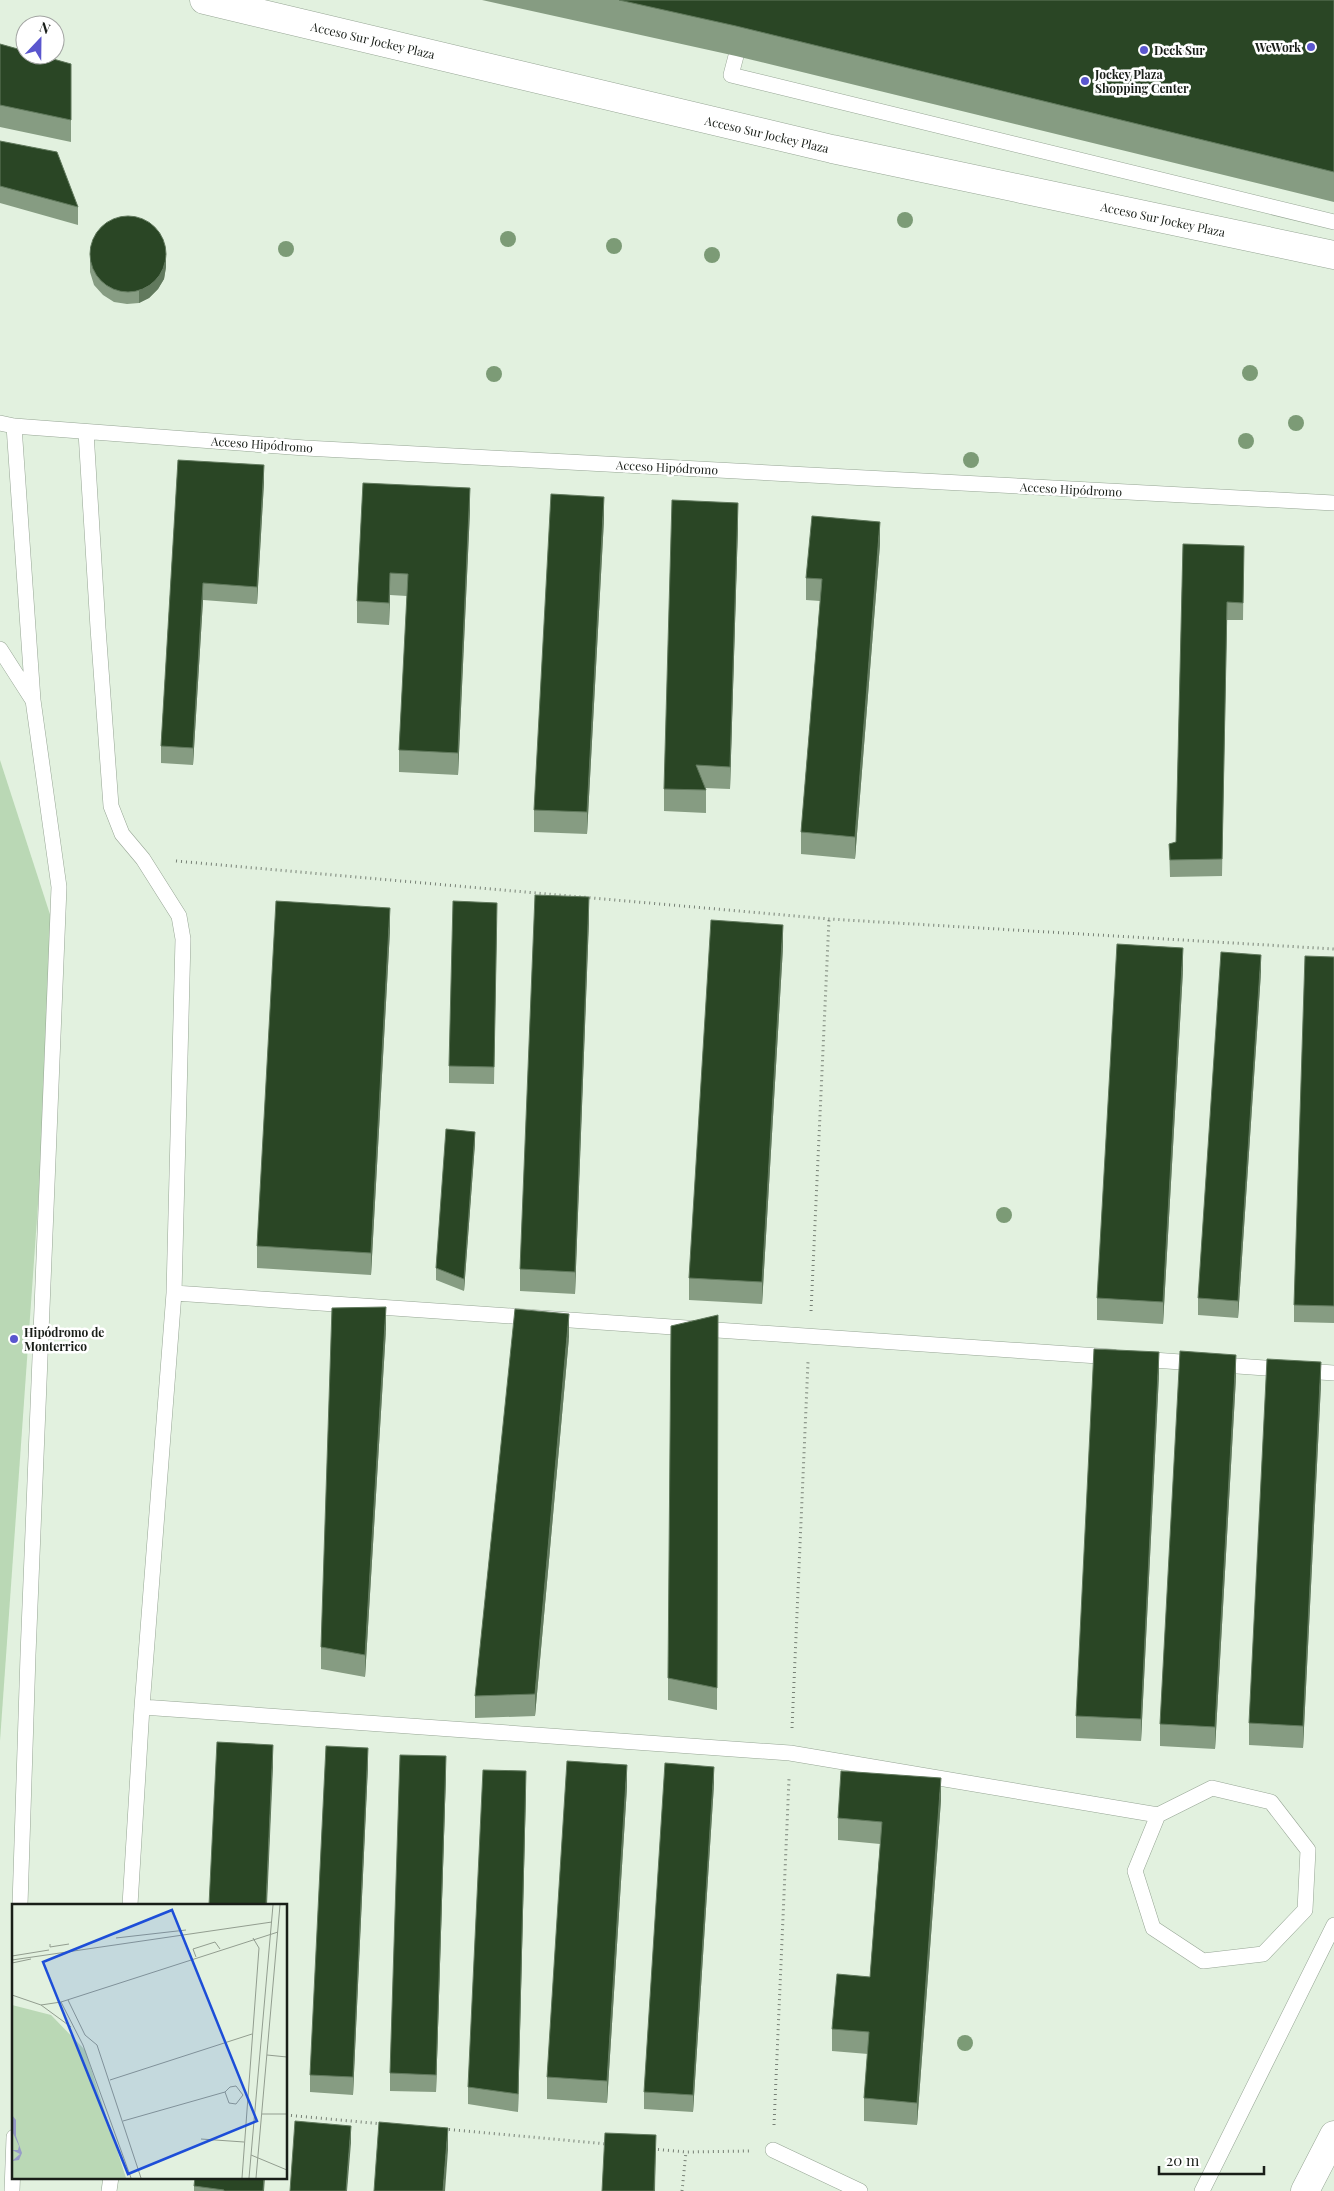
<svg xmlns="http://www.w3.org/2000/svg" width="1334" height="2191" font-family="'Playfair Display',serif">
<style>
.green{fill:#bad8b5}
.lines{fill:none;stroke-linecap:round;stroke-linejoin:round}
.service-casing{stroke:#96a594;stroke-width:16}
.minor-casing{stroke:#96a594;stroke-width:29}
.tertiary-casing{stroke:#96a594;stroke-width:29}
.path{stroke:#778075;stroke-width:3;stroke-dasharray:1 4;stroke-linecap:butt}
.service{stroke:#fff;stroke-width:15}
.minor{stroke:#fff;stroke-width:28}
.tertiary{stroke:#fff;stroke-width:28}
.tree{fill:#7c9b76}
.wall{fill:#869c82}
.shaded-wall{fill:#61795d}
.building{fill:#2a4625;stroke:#61795d}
.poi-dot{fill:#5a56ce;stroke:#fff;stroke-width:2}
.labels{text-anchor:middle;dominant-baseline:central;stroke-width:5;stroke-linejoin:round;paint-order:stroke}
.street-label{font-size:12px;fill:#191e18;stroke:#fff}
.poi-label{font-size:12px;font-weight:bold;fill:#191e18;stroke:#fff;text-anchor:start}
.inset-road{fill:none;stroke:#929d8f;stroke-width:1}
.view{fill:#1d4ed8;fill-opacity:0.15;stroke:#1d4ed8;stroke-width:2.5}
.inset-edge{fill:none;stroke:#191e18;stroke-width:2.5}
</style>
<rect width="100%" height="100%" fill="#e2f1df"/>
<path class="green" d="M0,760L57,936L0,1741Z"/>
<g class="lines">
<defs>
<path id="service" d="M736,56L731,75L1334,222
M0,423L14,426L305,448L1334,503
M14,426L33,700L59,887L28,1655L20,1905
M86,432L98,628L111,806L122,834L143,859L179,916L183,939L174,1293L142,1707L130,1905
M0,649L32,699
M174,1293L1113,1357
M1139,1359L1334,1373
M142,1707L790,1753L1158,1815L1212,1788L1271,1802L1308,1850L1305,1910L1263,1954L1203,1961L1153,1928L1135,1871L1158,1815
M773,2150L860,2191
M12,2191L14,2137
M109,2191L111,2177
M1202,2191L1334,1925"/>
<path id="minor" d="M204,0L832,149L1334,255"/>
<path id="tertiary" d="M1305,2191L1334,2135"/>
</defs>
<use href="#service" class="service-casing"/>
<use href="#minor" class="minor-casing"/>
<use href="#tertiary" class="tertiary-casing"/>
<path class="path" d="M176,861L829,919L1334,949
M811,1311L829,919
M792,1728L808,1362
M286,2115L383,2124
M774,2125L789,1779
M444,2129L607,2144
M653,2149L686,2152L749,2151
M682,2191L686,2152"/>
<use href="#service" class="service"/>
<use href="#minor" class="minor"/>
<use href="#tertiary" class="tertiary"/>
</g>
<g class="tree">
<circle cx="905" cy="220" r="8"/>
<circle cx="508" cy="239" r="8"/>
<circle cx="614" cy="246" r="8"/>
<circle cx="286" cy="249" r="8"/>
<circle cx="712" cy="255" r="8"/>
<circle cx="1250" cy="373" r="8"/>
<circle cx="494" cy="374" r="8"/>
<circle cx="1296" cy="423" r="8"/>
<circle cx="1246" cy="441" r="8"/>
<circle cx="971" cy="460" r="8"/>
<circle cx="1004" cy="1215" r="8"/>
<circle cx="965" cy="2043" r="8"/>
</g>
<path class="wall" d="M482,0H1334V202L736,56Z
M0,44L71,64V142L0,127Z
M0,141L78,207V225L0,203Z
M90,247L166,267L164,279L158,289L149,298L139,303L127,304L114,302L103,295L94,285L90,272Z
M178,460L264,482L257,604L203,600L193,765L161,763V746Z
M363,483L470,510L458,775L399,772V750L407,596L390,595L389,625L357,623V601Z
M604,519L587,834L534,832V810Z
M738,525L730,789L705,788L706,790V813L664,811V789Z
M880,544L855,859L801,854V832L820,601L806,600V578Z
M1183,544L1244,546L1243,620H1227L1222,876L1170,877L1169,844L1176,842Z
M589,919L575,1294L520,1291V1269Z
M497,920L494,1084L449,1083V1066Z
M390,930L371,1275L257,1268V1246Z
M783,947L762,1304L689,1300V1278Z
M1334,957V1323L1294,1322V1305Z
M1183,970L1163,1324L1097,1320V1298Z
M1261,972L1238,1318L1198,1315V1298Z
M475,1143L464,1291L436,1280V1268Z
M718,1315L717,1710L668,1700V1678Z
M386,1329L365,1677L321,1669V1647Z
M569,1337L535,1716L475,1718V1696Z
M1159,1374L1141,1741L1076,1738V1716Z
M1236,1377L1215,1749L1160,1746V1724Z
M1321,1384L1303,1748L1249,1745V1723Z
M368,1765L353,2095L310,2092V2075Z
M446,1773L436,2092L390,2091V2073Z
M714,1784L693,2112L644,2109V2092Z
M627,1787L607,2103L547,2099V2077Z
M526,1788L518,2112L468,2104V2087Z
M941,1800L917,2125L864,2121V2098L868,2054L832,2051V2029L870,1977L880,1844L838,1840V1818Z
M194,2186L264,2191H194Z"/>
<path class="shaded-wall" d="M166,255V267L164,279L158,289L149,298L139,303V291Z
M264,465V482L257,604V587Z
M470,488V510L458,775V753Z
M604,497V519L587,834V812Z
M738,503V525L730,789V767Z
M880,522V544L855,859V837Z
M390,573V595L389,625V603Z
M203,583V600L193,765V748Z
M589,897V919L575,1294V1272Z
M390,908V930L371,1275V1253Z
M783,925V947L762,1304V1282Z
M1183,948V970L1163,1324V1302Z
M1261,955V972L1238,1318V1301Z
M475,1132V1143L464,1291V1279Z
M386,1307V1329L365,1677V1655Z
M569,1314V1337L535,1716V1694Z
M1159,1352V1374L1141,1741V1719Z
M1236,1355V1377L1215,1749V1727Z
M1321,1362V1384L1303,1748V1726Z
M273,1745V1767L267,1905H266Z
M368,1748V1765L353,2095V2077Z
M446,1756V1773L436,2092V2075Z
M627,1765V1787L607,2103V2081Z
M714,1767V1784L693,2112V2095Z
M526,1771V1788L518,2112V2094Z
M941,1778V1800L917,2125V2103Z
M351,2126V2143L347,2191H346Z
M448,2128V2150L445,2191H443Z
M656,2135L655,2191H654Z
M264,2177H265L264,2191H263Z"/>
<path class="building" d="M619,0H1334V172L736,26Z
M0,44L25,51V55H39L71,64V120L0,105Z
M0,141L57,152L78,207L0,186Z
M90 254a38 38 0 1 1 76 0a38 38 0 1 1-76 0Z
M178,460L264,465L257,587L203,583L193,748L161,746Z
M363,483L470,488L458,753L399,750L408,574L390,573L389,603L357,601Z
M551,494L604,497L587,812L534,810Z
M672,500L738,503L730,767L696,765L706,790L664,789Z
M812,516L880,522L855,837L801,832L822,579L806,578Z
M1183,544L1244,546L1243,603L1227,602L1222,859L1170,860L1169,844L1176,842Z
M535,895L589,897L575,1272L520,1269Z
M276,901L390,908L371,1253L257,1246Z
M453,901L497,903L494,1067L449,1066Z
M711,920L783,925L762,1282L689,1278Z
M1117,944L1183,948L1163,1302L1097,1298Z
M1221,952L1261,955L1238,1301L1198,1298Z
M1305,956L1334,957V1306L1294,1305Z
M446,1129L475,1132L464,1279L436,1268Z
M386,1307L365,1655L321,1647L332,1308Z
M515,1309L569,1314L535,1694L475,1696Z
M718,1315L717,1688L668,1678L671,1326Z
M1094,1349L1159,1352L1141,1719L1076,1716Z
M1180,1351L1236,1355L1215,1727L1160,1724Z
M1267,1359L1321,1362L1303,1726L1249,1723Z
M217,1742L273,1745L266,1905H209Z
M326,1746L368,1748L353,2077L310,2075Z
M400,1755L446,1756L436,2075L390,2073Z
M567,1761L627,1765L607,2081L547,2077Z
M665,1763L714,1767L693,2095L644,2092Z
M483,1770L526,1771L518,2094L468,2087Z
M841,1771L941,1778L917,2103L864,2098L869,2032L832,2029L837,1974L870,1977L882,1822L838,1818Z
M295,2121L351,2126L346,2191H290Z
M379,2122L448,2128L443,2191H374Z
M605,2133L656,2135L654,2191H602Z
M195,2177H264L263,2191H224V2190L194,2186Z"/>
<g class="poi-dot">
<circle cx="1311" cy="47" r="5"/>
<circle cx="1144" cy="50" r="5"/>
<circle cx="1085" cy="81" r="5"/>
<circle cx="14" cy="1339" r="5"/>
</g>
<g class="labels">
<g class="street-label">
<text transform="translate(373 40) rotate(13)">Acceso Sur Jockey Plaza</text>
<text transform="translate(767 134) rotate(13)">Acceso Sur Jockey Plaza</text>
<text transform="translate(1163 219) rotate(12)">Acceso Sur Jockey Plaza</text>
<text transform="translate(262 444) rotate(4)">Acceso Hipódromo</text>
<text transform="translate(667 467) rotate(3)">Acceso Hipódromo</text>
<text transform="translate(1071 489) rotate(3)">Acceso Hipódromo</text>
</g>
<g class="poi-label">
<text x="1301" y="47" text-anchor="end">WeWork</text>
<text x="1154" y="50">Deck Sur</text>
<text x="1095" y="74">Jockey Plaza<tspan x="1095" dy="14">Shopping Center</tspan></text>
<text x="24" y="1332">Hipódromo de<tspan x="24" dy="14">Monterrico</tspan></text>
</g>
</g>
<g transform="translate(12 1904)">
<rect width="275" height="275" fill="#e2f1df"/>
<path d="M0,101L39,111L73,146L114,274H0Z" fill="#bad8b5"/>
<path d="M0,211L4,216V232L10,249L7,256L0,257L8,250L0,246H6L7,242L0,227Z" fill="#979cc8"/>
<path class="inset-road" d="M104,34L174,26M38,40V43L57,40M0,52L37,46M184,53L181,45L203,38L208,45M0,56L260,18M0,59L19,55M0,91L29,101L49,98L266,28M56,96L73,131L85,141L129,274M49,98L71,141L119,274M29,101L59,123M255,151L275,153M98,176L240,130M250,210H275M111,217L213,188L218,183L224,182L231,191L224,200L217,199L213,188M189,235L232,238M239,251L275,266M230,274L247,44L241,34M237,274L261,1M244,274L268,1"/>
<path class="view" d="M160,6L245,217L116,270L31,58Z"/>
<rect width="275" height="275" class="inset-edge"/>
</g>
<g transform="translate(40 40) rotate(22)"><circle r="24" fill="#ffffff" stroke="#a3a5a3"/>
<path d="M0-4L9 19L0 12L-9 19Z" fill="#5a56ce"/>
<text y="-8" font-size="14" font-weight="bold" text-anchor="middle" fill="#191e18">N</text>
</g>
<path d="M1159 2166v8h105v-8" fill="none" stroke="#191e18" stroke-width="2.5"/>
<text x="1166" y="2166" font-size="15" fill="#191e18" stroke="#ffffff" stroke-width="4" paint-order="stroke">20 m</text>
</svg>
